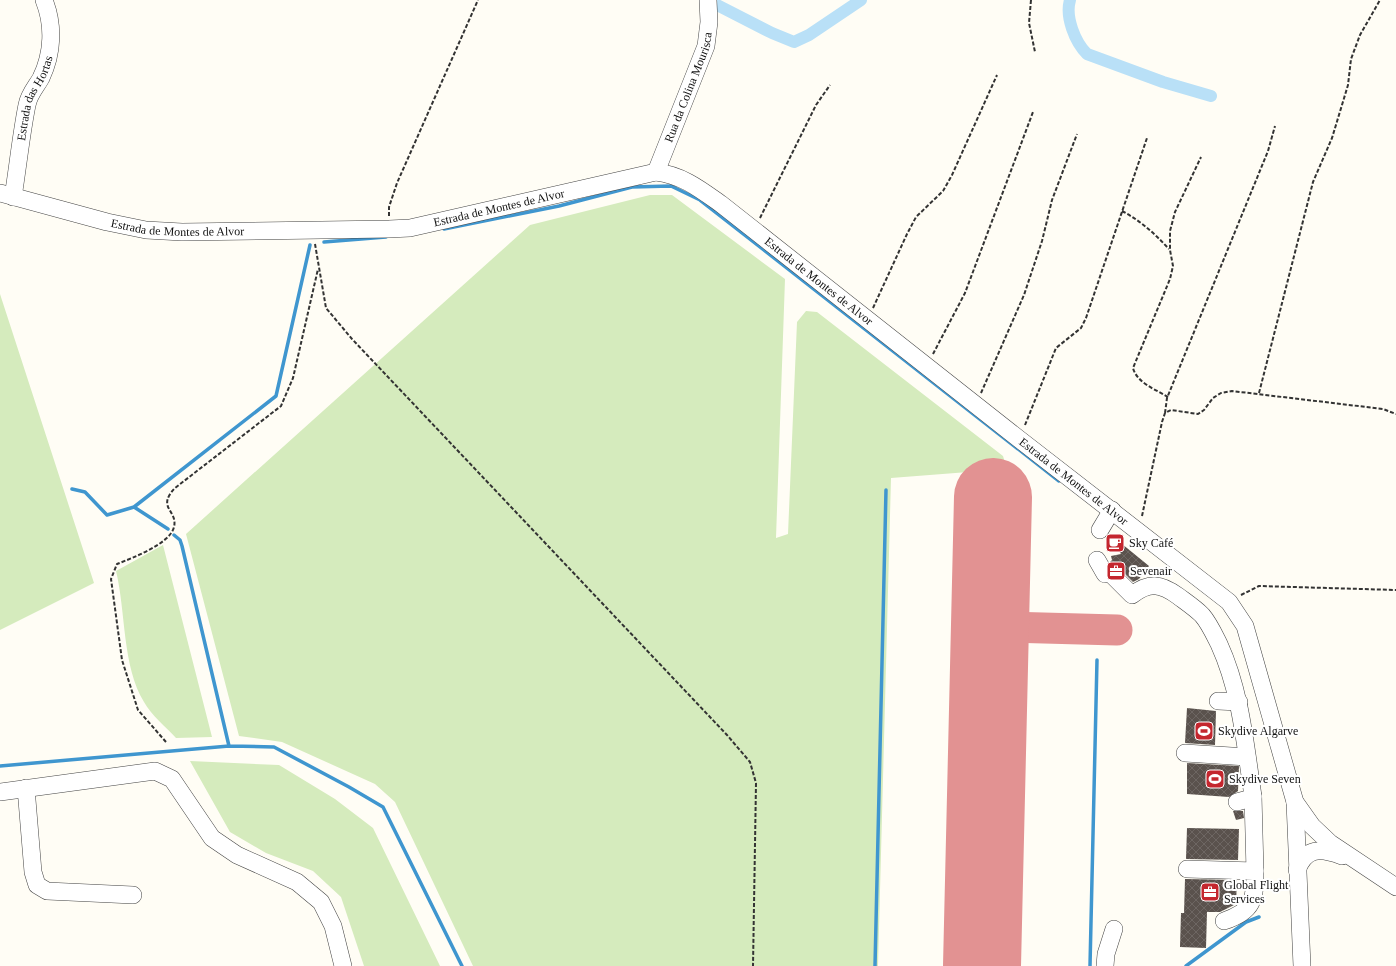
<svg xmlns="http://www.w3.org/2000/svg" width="1396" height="966" font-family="Georgia,serif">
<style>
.grass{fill:#d5ebbd}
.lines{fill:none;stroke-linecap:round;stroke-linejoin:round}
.stream{stroke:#3f96cf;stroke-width:3.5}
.canal{stroke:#b9e0f7;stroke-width:12}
.taxiway{stroke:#e29292;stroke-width:31}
.runway{stroke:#e29292;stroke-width:78}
.building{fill:url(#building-cross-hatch)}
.minor-casing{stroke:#444;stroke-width:18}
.path{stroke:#333;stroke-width:2;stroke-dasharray:4 2;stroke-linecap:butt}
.minor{stroke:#fff;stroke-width:17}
.labels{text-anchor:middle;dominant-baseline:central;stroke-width:4;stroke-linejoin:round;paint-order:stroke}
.street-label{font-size:12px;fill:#111;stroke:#fff}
.poi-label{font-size:12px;fill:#111;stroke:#fff;text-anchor:start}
</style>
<defs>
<pattern id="building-cross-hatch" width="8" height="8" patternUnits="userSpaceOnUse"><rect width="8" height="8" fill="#5a524d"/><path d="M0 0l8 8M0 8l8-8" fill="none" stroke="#6d6662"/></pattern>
</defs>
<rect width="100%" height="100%" fill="#fffdf5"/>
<path class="grass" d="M650,195H672L785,279L776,538L788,534L797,322L806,311L817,312L1003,456L1007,469L891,478L878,966H473L395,802L375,784L282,742L239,736L186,534L530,225Z
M0,294L94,583L0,630Z
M163,545L212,737L176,738C166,727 151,715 144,702C122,666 126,612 116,571Z
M190,761L279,765L335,799L373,828L440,966H364L341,897L313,871L266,853L230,832Z"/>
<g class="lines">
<path class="stream" d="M444,229L559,206L632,187L671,186L700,200L1059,481
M324,242L386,237
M72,489L85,492L107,515L134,507L276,396L310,245
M134,507L168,529
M174,535L180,540L182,546L229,746
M0,766L229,746L274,747L349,787L383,807L462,966
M875,966L886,490
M1090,966L1097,660
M1186,966L1246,922L1259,917"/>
<path class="canal" d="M1070,0C1065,17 1075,42 1087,54L1163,82L1211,96
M717,5L772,33L794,42L809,35L861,0"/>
<path class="taxiway" d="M990,614L995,622L1004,627L1117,630"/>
<path class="runway" d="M982,966L993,497"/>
</g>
<path class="building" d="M1111,535L1149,566L1139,579L1133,582L1116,565L1110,562L1112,560L1111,556L1121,554L1109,537Z
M1187,708L1216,711L1215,745L1185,743Z
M1187,763L1239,766L1238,791L1229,797L1187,794Z
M1233,811H1243L1244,818L1236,820Z
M1187,828L1239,829L1238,860L1186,859Z
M1185,879L1237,880L1236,904L1220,912H1207L1206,948L1180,947L1181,913H1184Z"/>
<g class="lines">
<defs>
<g id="minor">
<path id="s1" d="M656,172L706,46L709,22L708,0"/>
<path id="s2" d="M0,193L107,222L146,230L182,232L389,229L410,228L656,172C682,175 700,189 721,204L1019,439L1229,602L1245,626L1295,802L1312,826L1330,843L1396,887"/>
<path id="s3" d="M13,197C18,166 21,135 27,105C29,94 36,87 41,78C53,53 54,25 44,0"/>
<path d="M1100,530L1112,510"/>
<path d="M1097,560L1105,574L1109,572L1132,595C1149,582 1160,583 1178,596C1186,602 1195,608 1202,615C1209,623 1214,634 1219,644C1241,692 1245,744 1253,796L1248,799L1237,802"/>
<path d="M1218,701L1239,702"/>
<path d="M1185,753L1247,757"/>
<path d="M26,788L33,872L37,885L47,891L133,895"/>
<path d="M0,792L155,771L172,779L212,838L237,855L297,882L321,902L333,926L343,966"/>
<path d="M1253,796L1255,871"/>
<path d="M1295,802L1302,966"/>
<path d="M1187,869L1255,871C1255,899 1254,911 1224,921"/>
<path d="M1297,870C1306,847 1320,848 1342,856"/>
<path d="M1105,966L1106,954L1114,929"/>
</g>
</defs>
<use href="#minor" class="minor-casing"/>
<path class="path" d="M1031,0L1029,23L1035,52
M1122,211C1141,221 1155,234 1169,249
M389,216V207L397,183L478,0
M760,218L816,105L830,85
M315,244L326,308L352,339L727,735L750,762L756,783L753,966
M873,308L907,234L916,217L943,191L952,175L997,75
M933,354L965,293L1033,112
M981,393L1024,295L1042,241L1052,200L1077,134
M1259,393L1313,182L1332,138L1348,85L1351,59L1360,35L1380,0
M1168,397C1155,389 1137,383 1133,368L1170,279L1173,266L1170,250V231L1175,212L1201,157
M1165,413L1167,398L1268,151L1275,126
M1025,425L1056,348L1081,328L1086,318L1147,138
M1142,516L1162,422L1165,413L1171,410L1198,414L1204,410L1213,398L1221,393L1232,391L1383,409L1396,414
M1241,595L1259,586L1396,590
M166,742L138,710L122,660L111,579L117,564C132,558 170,544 174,527C178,510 156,508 175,488L281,406L293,378L318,269"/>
<use href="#minor" class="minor"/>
</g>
<defs>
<symbol id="cafe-square" viewBox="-11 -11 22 22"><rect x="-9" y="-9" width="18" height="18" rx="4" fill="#c4262e" stroke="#fff"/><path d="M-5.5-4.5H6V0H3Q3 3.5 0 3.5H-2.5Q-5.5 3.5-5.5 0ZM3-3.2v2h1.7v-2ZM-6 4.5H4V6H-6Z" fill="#fff"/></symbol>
<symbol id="office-square" viewBox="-11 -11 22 22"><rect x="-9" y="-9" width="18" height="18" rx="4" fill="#c4262e" stroke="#fff"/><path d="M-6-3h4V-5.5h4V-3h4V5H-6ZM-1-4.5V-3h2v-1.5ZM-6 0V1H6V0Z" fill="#fff"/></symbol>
<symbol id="stadium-square" viewBox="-11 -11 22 22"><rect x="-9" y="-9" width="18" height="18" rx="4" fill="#c4262e" stroke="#fff"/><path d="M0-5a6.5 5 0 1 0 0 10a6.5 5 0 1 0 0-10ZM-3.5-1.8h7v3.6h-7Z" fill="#fff"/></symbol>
</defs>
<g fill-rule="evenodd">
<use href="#cafe-square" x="1104" y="532" width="22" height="22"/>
<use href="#office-square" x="1105" y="560" width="22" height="22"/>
<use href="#stadium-square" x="1193" y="720" width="22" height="22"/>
<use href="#stadium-square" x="1204" y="768" width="22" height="22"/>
<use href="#office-square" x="1199" y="881" width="22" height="22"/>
</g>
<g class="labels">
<g class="street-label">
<text stroke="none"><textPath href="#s1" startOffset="91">Rua da Colina Mourisca</textPath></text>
<text stroke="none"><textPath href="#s3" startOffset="102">Estrada das Hortas</textPath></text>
<text stroke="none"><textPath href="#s2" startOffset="506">Estrada de Montes de Alvor</textPath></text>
<text stroke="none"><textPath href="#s2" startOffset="182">Estrada de Montes de Alvor</textPath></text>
<text stroke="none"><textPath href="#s2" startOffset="865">Estrada de Montes de Alvor</textPath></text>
<text stroke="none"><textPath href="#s2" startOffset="1189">Estrada de Montes de Alvor</textPath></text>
</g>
<g class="poi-label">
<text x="1129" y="543">Sky Café</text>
<text x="1130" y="571">Sevenair</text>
<text x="1218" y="731">Skydive Algarve</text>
<text x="1229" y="779">Skydive Seven</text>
<text x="1224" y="885">Global Flight<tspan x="1224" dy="14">Services</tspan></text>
</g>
</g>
</svg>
